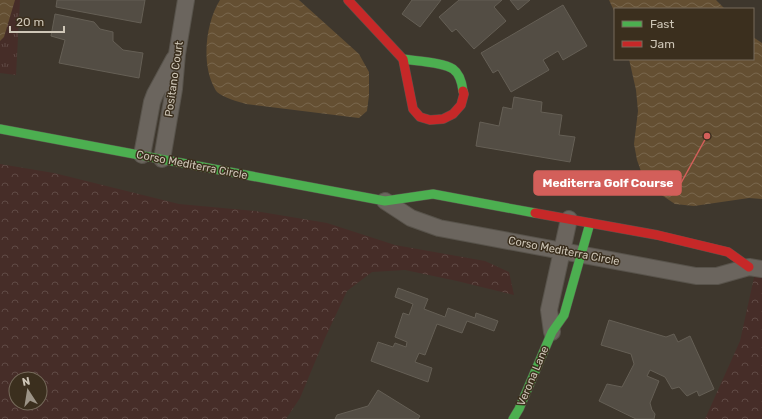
<svg xmlns="http://www.w3.org/2000/svg" width="762" height="419" font-family="Rubik,sans-serif">
<style>
.grass{fill:url(#grass-tufts)}
.forest{fill:url(#forest-crowns);fill-rule:evenodd}
.water{fill:url(#water-waves)}
.building{fill:#534d44;stroke:#655f55}
.lines{fill:none;stroke-linecap:round;stroke-linejoin:round}
.street-casing{stroke:#58534b;stroke-width:18}
.fast-casing{stroke:#58534b;stroke-width:10}
.jam-casing{stroke:#58534b;stroke-width:10}
.street{stroke:#6b655e;stroke-width:16}
.fast{stroke:#4caf50;stroke-width:9}
.jam{stroke:#c62828;stroke-width:9}
.labels{text-anchor:middle;dominant-baseline:central;stroke-width:3;stroke-linejoin:round;paint-order:stroke}
.street-label{font-size:11px;fill:#cec6b7;stroke:#3b2f1e}
.leader{fill:none;stroke:#d35f5a;stroke-width:1.5}
.callout-dot{fill:#d35f5a;stroke:#3b2f1e;stroke-width:1.5}
.callout{fill:#d35f5a;stroke:#d35f5a;stroke-width:1.5}
.callout-label{font-size:12px;text-anchor:middle;font-weight:bold;fill:#fff}
</style>
<defs>
<pattern id="grass-tufts" width="24" height="20" patternUnits="userSpaceOnUse"><rect width="24" height="20" fill="#462d28"/><path d="M3 7l-1-3M5 7V3M7 7l1-3M15 17l-1-3M17 17v-4M19 17l1-3" fill="none" stroke="#604a45"/></pattern>
<pattern id="forest-crowns" width="20" height="18" patternUnits="userSpaceOnUse"><rect width="20" height="18" fill="#462d28"/><path d="M2 6a3 3 0 1 1 6 0M12 15a3 3 0 1 1 6 0" fill="none" stroke="#604a45"/></pattern>
<pattern id="water-waves" width="16" height="10" patternUnits="userSpaceOnUse"><rect width="16" height="10" fill="#644f32"/><path d="M0 5q4-4 8 0t8 0" fill="none" stroke="#79674d"/></pattern>
</defs>
<rect width="100%" height="100%" fill="#3e372d"/>
<path class="grass" d="M0,0H20L16,75L0,73Z"/>
<path class="forest" d="M0,164L54,173L179,204L255,211L327,223L395,245L485,261L509,272L514,295L457,281L405,270L372,272L347,291L325,338L300,398L286,419H0ZM16,379H40V403H16Z
M757,264L762,265V419H705L740,341Z"/>
<path class="water" d="M0,0H15L4,37L0,41Z
M220,0H299L359,54L369,72V95L367,111L359,118L246,104C239,102 222,97 217,92C216,91 215,89 214,87C201,63 206,22 220,0Z
M609,0H716L725,9H615V13Z
M753,37L762,43V199L749,198L694,206L675,204L660,194L643,177L637,160L634,144L638,111L636,90L629,59H753Z"/>
<path class="building" d="M57,0H145L141,23L56,7Z
M412,0H441L420,27L402,14Z
M459,0H502L494,7L506,21L474,49L456,29L452,32L439,17Z
M510,0H530L518,10Z
M563,5L587,46L563,60L558,51L543,60L549,70L511,92L498,70L493,73L481,53Z
M55,14L94,22L100,29L113,32V41L123,50L143,53L139,78L59,63L65,40L51,36Z
M514,97L542,102L541,112L562,115L559,135L575,137L570,162L476,146L480,122L499,126L503,107L512,109Z
M398,288L428,299L424,309L445,317L448,308L475,318L476,313L498,321L494,331L467,321L462,333L437,324L425,355L419,353L415,362L432,368L428,382L371,361L378,342L393,347L395,343L406,347L407,342L395,337L403,313L409,315L413,304L395,297Z
M609,320L666,337L674,334L678,342L690,336L714,389L699,396L697,391L687,396L679,387L672,389L665,377L650,370L647,376L659,381L650,403L652,410L655,414L654,419H636L599,401L607,384L622,387L634,364L631,354L601,345Z
M378,390L420,416L418,419H335L337,415L368,406Z"/>
<g class="lines">
<defs>
<path id="street" d="M142,155L152,102L155,94L174,59
M162,159L174,89L177,54L186,0
M385,201L411,218L439,228L696,276H717L749,267L762,269
M552,332L549,310L569,219"/>
<path id="fast" d="M403,59C415,61 443,62 453,69C460,74 462,83 463,91
M0,129L385,201L433,194L535,213
M513,419L519,409L552,332L564,315L590,223"/>
<path id="jam" d="M348,0L403,59L413,109L420,117L430,120L443,119L453,114L461,105L464,94L463,91
M535,213L657,235L728,252L749,267"/>
</defs>
<use href="#street" class="street-casing"/>
<use href="#fast" class="fast-casing"/>
<use href="#jam" class="jam-casing"/>
<use href="#street" class="street"/>
<use href="#fast" class="fast"/>
<use href="#jam" class="jam"/>
</g>
<g class="labels">
<g class="street-label">
<text transform="translate(174 79) rotate(-82)">Positano Court</text>
<text transform="translate(192 165) rotate(11)">Corso Mediterra Circle</text>
<text transform="translate(564 251) rotate(11)">Corso Mediterra Circle</text>
<text transform="translate(533 376) rotate(-67)">Verona Lane</text>
</g>
</g>
<path class="leader" d="M707 136L681 183"/>
<circle class="callout-dot" cx="707" cy="136" r="4"/>
<rect class="callout" x="534" y="171" width="147" height="24" rx="4"/>
<g class="callout-label">
<text x="608" y="187">Mediterra Golf Course</text>
</g>
<rect x="614" y="8" width="140" height="52" fill="#3b2f1e" stroke="#766b5b"/>
<rect x="622" y="21" width="20" height="6" fill="#4caf50" stroke="#766b5b"/>
<text x="650" y="28" font-size="12" fill="#cec6b7">Fast</text>
<rect x="622" y="41" width="20" height="6" fill="#c62828" stroke="#766b5b"/>
<text x="650" y="48" font-size="12" fill="#cec6b7">Jam</text>
<g transform="translate(28 391) rotate(348)"><circle r="19" fill="#3b2f1e" stroke="#766b5b"/>
<path d="M0-3L7 15L0 10L-7 15Z" fill="#9c9487"/>
<text y="-6" font-size="11" font-weight="bold" text-anchor="middle" fill="#cec6b7">N</text>
</g>
<path d="M10 26v6h54v-6" fill="none" stroke="#cec6b7" stroke-width="2"/>
<text x="16" y="26" font-size="12" fill="#cec6b7" stroke="#3b2f1e" stroke-width="3" paint-order="stroke">20 m</text>
</svg>
